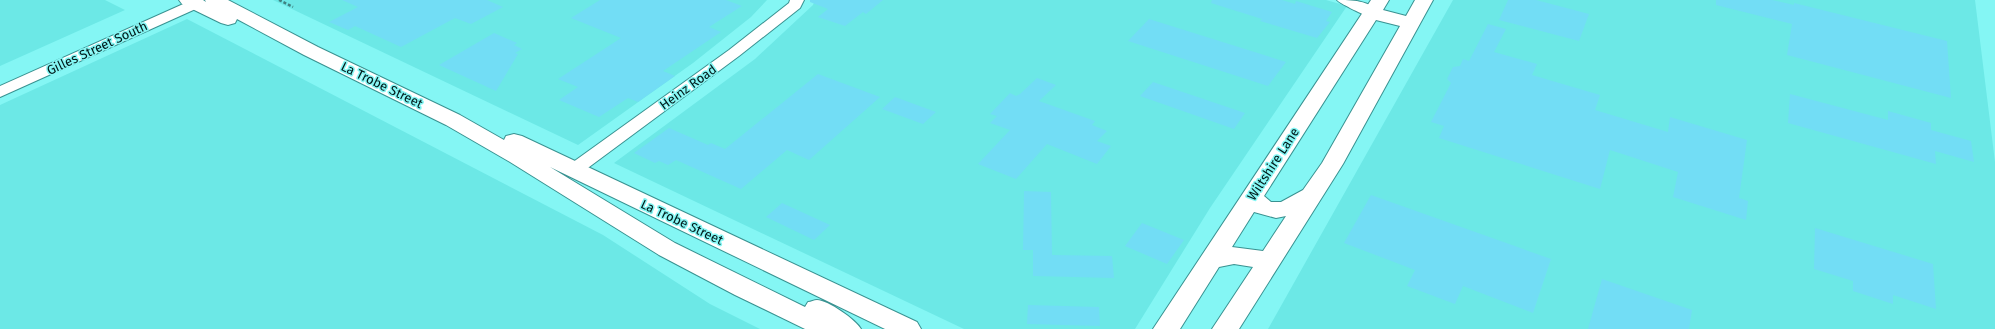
<svg xmlns="http://www.w3.org/2000/svg" width="1995" height="329" font-family="'Fira Sans',sans-serif">
<style>
.built{fill:#6ce8e6}
.building{fill:#72ddf5}
.lines{fill:none;stroke-linecap:round;stroke-linejoin:round}
.street-casing{stroke:#399291;stroke-width:2}
.secondary-casing{stroke:#399291;stroke-width:2}
.path{stroke:#408382;stroke-width:2.5;stroke-dasharray:3 2;stroke-linecap:butt}
.street{fill:#fff;fill-rule:evenodd}
.secondary{fill:#fff;fill-rule:evenodd}
.labels{text-anchor:middle;dominant-baseline:central;stroke-width:3;stroke-linejoin:round;paint-order:stroke}
.street-label{font-size:13px;fill:#011818;stroke:#84f6f4}
</style>
<rect width="100%" height="100%" fill="#84f6f4"/>
<path class="built" d="M0,0H105L125,10L0,66Z
M273,0H767L751,17L693,63L578,145Z
M815,0H1326L1347,6L1210,208L1135,329H964L614,163L755,59L813,5Z
M1453,0H1975L1995,162V329H1268Z
M187,19L603,235L710,304L760,329H0V105Z"/>
<path class="building" d="M342,0H487L503,7L471,24L455,18L401,47L355,26L348,30L329,22L358,7Z
M600,0H726L742,6L709,27L721,32L663,71L675,76L638,102L628,98L599,117L559,100L578,87L558,79L621,38L571,18Z
M810,0H883L866,14L863,12L845,26L818,17L828,9L810,2Z
M1212,0H1282L1295,4L1296,1L1332,12L1326,21L1330,22L1317,38L1260,21L1262,19L1211,3Z
M1508,0H1536L1589,14L1579,41L1499,20Z
M1716,0H1772L1794,5V3L1947,41L1951,98L1787,55L1792,24L1716,5Z
M1149,19L1286,62L1268,86L1128,41Z
M1488,24L1506,29L1494,52L1537,64L1532,75L1600,95L1595,110L1668,132L1670,117L1747,140L1739,198L1748,201L1746,220L1673,197L1678,172L1610,150L1600,189L1439,138L1444,126L1431,122L1451,83L1447,79L1453,67L1460,66L1463,59L1469,61Z
M494,33L517,43L514,45L522,49L515,53L518,54L496,91L439,65Z
M818,74L880,97L809,160L787,150L741,189L676,160L668,165L659,161L655,163L634,153L669,128L708,145L711,143L725,149Z
M1037,78L1056,85L1039,101L1095,121L1092,125L1107,131L1097,141L1111,146L1097,164L1047,144L1016,179L978,164L1010,130L990,123L997,116L990,114L1010,93L1016,96L1020,94Z
M1153,82L1245,113L1234,129L1140,96Z
M1790,94L1888,120V111L1931,123V130L1971,141L1974,162L1935,151L1936,164L1788,123Z
M895,97L936,112L923,124L882,109Z
M1024,191L1051,192L1052,255L1112,256L1114,278L1033,276V250H1023Z
M1371,195L1551,259L1533,313L1463,286L1455,304L1407,286L1415,270L1344,243Z
M782,203L830,225L814,240L766,217Z
M1142,223L1184,240L1167,264L1125,246Z
M1815,228L1933,264L1936,309L1893,295V304L1853,291V281L1814,269Z
M1602,279L1692,310L1689,329H1588Z
M1028,305L1099,307L1100,326L1027,324Z"/>
<g class="lines">
<defs>
<path id="street" d="M196,0L202,4L200,7L0,97V86L190,1Z
M790,0H804L800,8L739,56L581,173L575,175L569,173L566,169L569,165L729,50L789,3Z
M1337,0C1351,0 1370,0 1379,13L1377,16C1373,17 1371,17 1367,16C1362,14 1339,3 1337,0Z"/>
<path id="secondary" d="M179,0H203L206,2L205,0H228L318,47L460,115L504,140L506,136L514,134L522,136L917,322L921,329H885L550,167L675,243L805,307L808,302C811,302 814,300 817,300C828,300 856,320 861,329H805L735,295L659,255L510,162L446,125L304,55L237,19L235,23L228,25L221,23L182,4Z
M1371,0H1389L1383,10L1406,16L1415,0H1433L1343,164L1239,329H1212L1253,267L1234,264L1219,267L1180,329H1153ZM1376,20L1400,26L1322,163L1303,190L1281,202H1271L1264,196ZM1254,212L1276,218L1286,216L1263,251L1232,247Z"/>
</defs>
<use href="#street" class="street-casing"/>
<use href="#secondary" class="secondary-casing"/>
<path class="path" d="M279,0L293,7"/>
<use href="#street" class="street"/>
<use href="#secondary" class="secondary"/>
</g>
<g class="labels">
<g class="street-label">
<text transform="translate(97 48) rotate(-25)">Gilles Street South</text>
<text transform="translate(382 85) rotate(26)">La Trobe Street</text>
<text transform="translate(688 87) rotate(-36)">Heinz Road</text>
<text transform="translate(1273 164) rotate(-57)">Wiltshire Lane</text>
<text transform="translate(682 222) rotate(25)">La Trobe Street</text>
</g>
</g>
</svg>
